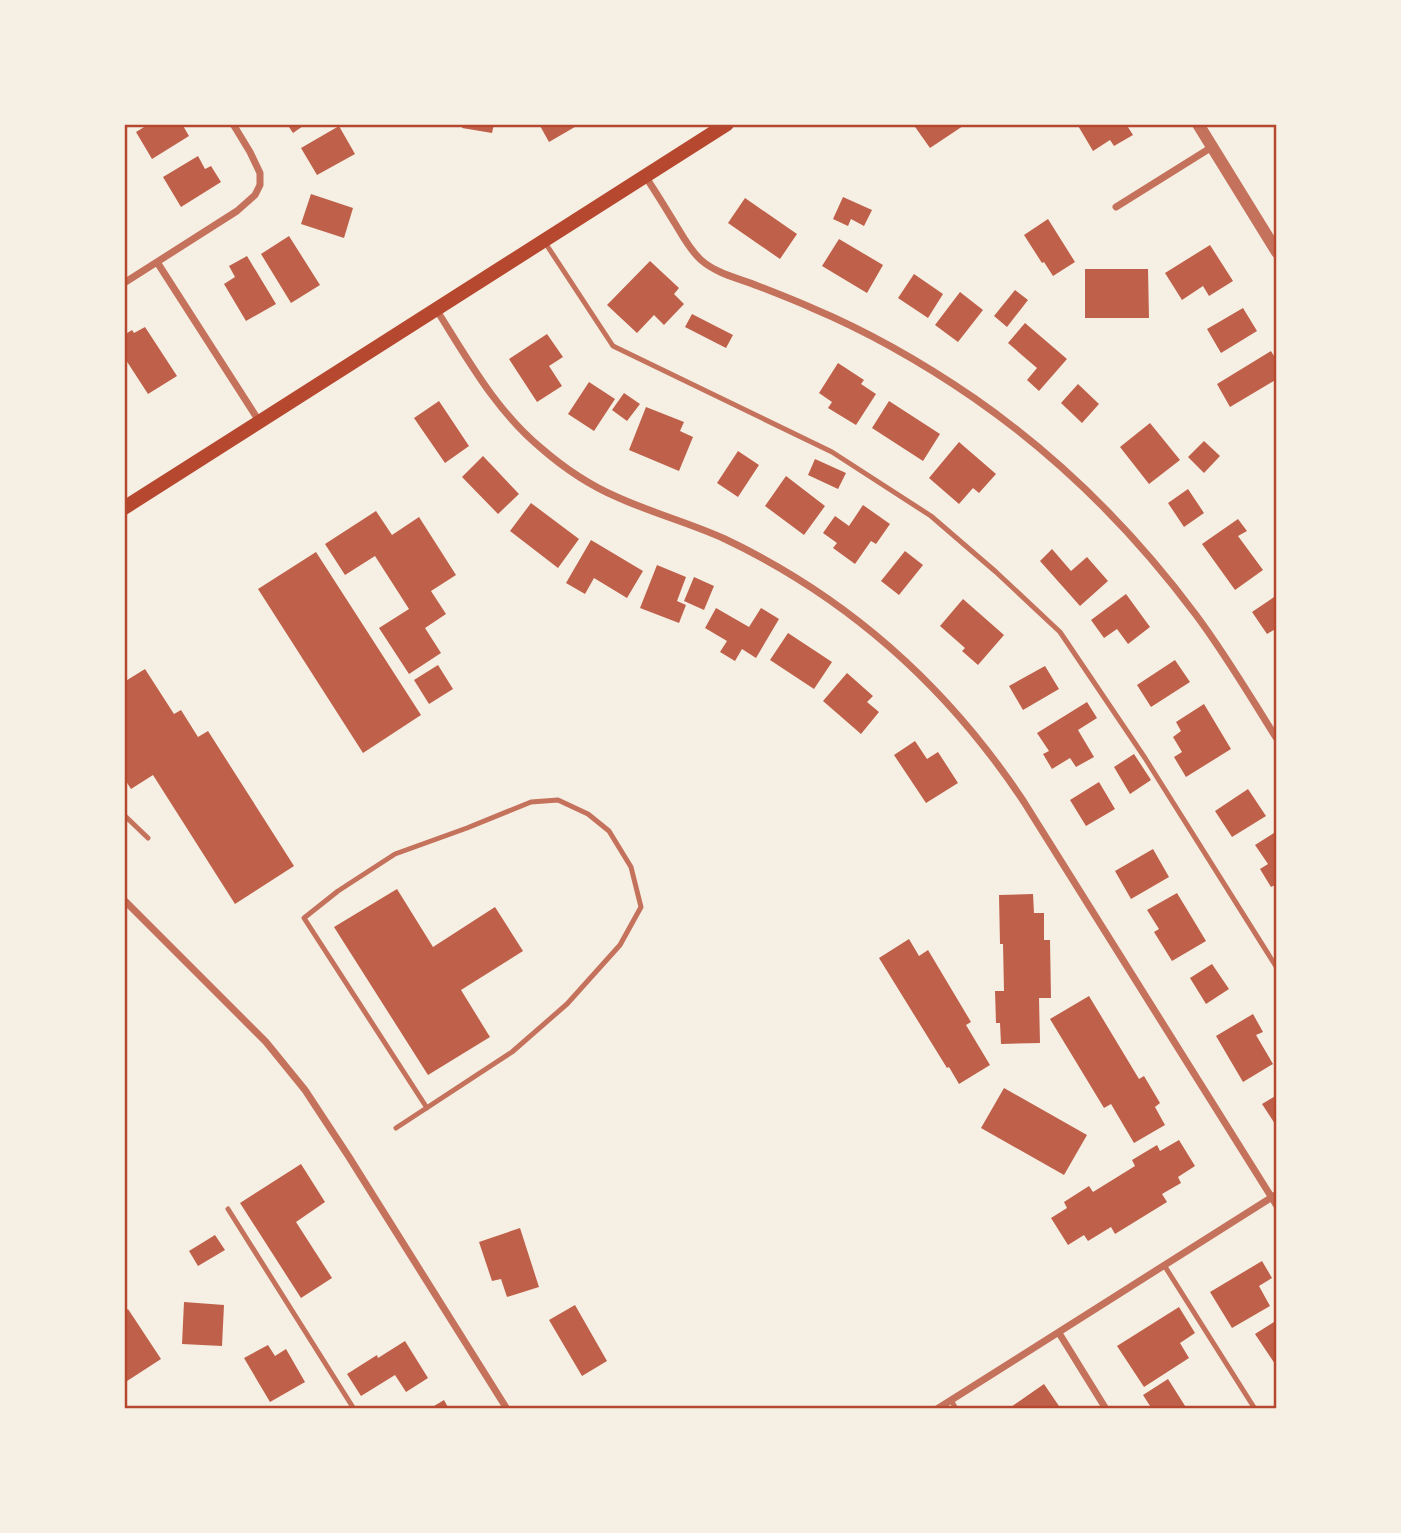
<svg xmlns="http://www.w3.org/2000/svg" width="1401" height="1533" font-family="Figtree,sans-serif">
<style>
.building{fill:#bf614a}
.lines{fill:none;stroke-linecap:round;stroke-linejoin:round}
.service{stroke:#c5725c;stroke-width:5}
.minor{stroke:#c5725c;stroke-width:7}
.tertiary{stroke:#c5725c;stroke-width:12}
.secondary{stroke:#b5482f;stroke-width:14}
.neatline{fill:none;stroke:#b5482f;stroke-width:2.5}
</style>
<rect width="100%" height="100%" fill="#f6efe4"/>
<path class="building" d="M149,124H182L189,136L152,159L136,132Z
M287,124H306L293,133Z
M463,124H494L492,133L462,128Z
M539,124H580L549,142Z
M913,124H966L930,148Z
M1077,124H1126L1133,135L1114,146L1110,140L1093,151Z
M339,126L355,154L317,175L301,148Z
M198,156L205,169L211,166L221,182L181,207L163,177Z
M311,194L353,208L344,238L301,224Z
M843,197L872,210L864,226L851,219L848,226L833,219Z
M745,198L797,234L780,259L728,223Z
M1048,219L1075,262L1053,276L1044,262L1042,263L1024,235Z
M289,236L320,285L291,303L261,254Z
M839,239L883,265L867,293L822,266Z
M1210,245L1233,281L1209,296L1203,286L1182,300L1165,273Z
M247,256L276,304L246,321L224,284L235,277L229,266Z
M650,261L679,288L674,294L684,304L664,325L654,315L637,333L607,305Z
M1085,269H1148L1149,318H1085Z
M914,274L943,294L928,318L898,298Z
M1015,290L1028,300L1007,327L994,316Z
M960,292L983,310L958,342L935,325Z
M1243,308L1257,331L1221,353L1207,329Z
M692,314L733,335L726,348L685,327Z
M1025,323L1067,359L1039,391L1027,380L1037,368L1008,343Z
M145,327L177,376L148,394L124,357V335L132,330L134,333Z
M547,334L563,357L549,366L562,386L537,402L509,359Z
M1271,351L1277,361V379L1230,407L1217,384Z
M838,363L864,380L861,384L876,394L856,425L828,408L832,402L819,393Z
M589,382L615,399L594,431L568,414Z
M1078,384L1099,404L1082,423L1061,403Z
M624,393L640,404L627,421L612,410Z
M439,401L469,446L445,463L414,418Z
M889,401L940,434L923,461L872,428Z
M646,407L684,422L680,431L693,437L679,471L629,450Z
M1150,423L1180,460L1149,484L1120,447Z
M1204,441L1220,456L1204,473L1188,457Z
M959,442L996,474L979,493L973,488L959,504L929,478Z
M738,451L759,465L738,497L717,483Z
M483,456L519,494L498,514L462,477Z
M815,459L846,473L838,489L808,475Z
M786,476L825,506L804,535L765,506Z
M1188,489L1204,513L1184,527L1168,503Z
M531,503L579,539L558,568L510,531Z
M863,505L890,524L876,544L871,541L855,564L833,548L837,543L823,533L835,516L849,526Z
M376,511L392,535L419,517L456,575L431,591L446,614L425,628L441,653L409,674L379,628L409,609L375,556L345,575L325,544Z
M1238,519L1247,531L1238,536L1263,570L1235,590L1202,544Z
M591,540L643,571L627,598L594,578L585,594L566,583Z
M1052,549L1071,571L1087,557L1108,581L1080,606L1040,561Z
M905,551L923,565L899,595L881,581Z
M316,552L421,715L363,753L258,589Z
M657,565L686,577L677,601L686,605L679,623L640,608Z
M694,577L714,586L704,610L684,601Z
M1126,594L1150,627L1128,644L1117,629L1104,638L1091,620Z
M1277,595V628L1267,634L1252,612Z
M963,599L1004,635L978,665L962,651L965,648L940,626Z
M716,608L749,627L761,608L779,619L756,658L742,649L735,661L720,652L727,641L705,628Z
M788,633L832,662L814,689L770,660Z
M1175,660L1190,682L1151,707L1137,685Z
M438,665L453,689L429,704L414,680Z
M1045,666L1059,689L1023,710L1009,686Z
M145,669L174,714L181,710L198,737L208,731L294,866L235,904L153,775L131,789L124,778V682Z
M847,673L873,696L867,702L879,712L861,734L823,701Z
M1087,702L1097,718L1078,730L1094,757L1076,767L1070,758L1052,769L1043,754L1049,751L1037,733Z
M1204,704L1231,749L1186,777L1174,757L1182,752L1173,737L1181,731L1176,722Z
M915,741L927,759L938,752L958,783L926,803L894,755Z
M1134,754L1151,780L1130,794L1114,767Z
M1099,782L1115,809L1086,826L1070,800Z
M1248,789L1266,816L1232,837L1215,811Z
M1277,831V884L1271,887L1260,869L1268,864L1255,845Z
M1153,849L1169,877L1131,899L1115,871Z
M397,889L433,947L495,907L523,951L461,990L490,1037L428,1075L334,927Z
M1177,893L1206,941L1172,961L1154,932L1159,929L1147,910Z
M1033,894L1034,913H1044V940H1050L1051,998H1039L1040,1043L1001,1044L1000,1023H996L995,991H1004L1003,944H1000L999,895Z
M909,939L919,956L928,950L971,1022L966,1025L990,1065L959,1084L949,1067L947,1068L879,958Z
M1212,964L1229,989L1206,1004L1190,978Z
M1089,996L1139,1079L1144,1076L1160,1103L1155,1107L1165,1125L1134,1143L1111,1104L1104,1108L1050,1019Z
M1253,1014L1263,1032L1256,1035L1273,1064L1243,1082L1216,1036Z
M1004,1088L1087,1135L1064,1175L981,1128Z
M1277,1095V1127L1262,1104Z
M1179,1140L1195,1166L1178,1177L1181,1183L1162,1194L1167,1202L1115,1234L1111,1227L1088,1241L1084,1235L1068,1245L1051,1218L1067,1208L1064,1202L1089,1186L1093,1192L1135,1166L1132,1160L1157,1145L1160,1151Z
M301,1164L325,1202L296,1222L332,1278L301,1298L240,1203Z
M520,1228L539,1287L507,1297L501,1279L492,1281L479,1242Z
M215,1235L225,1250L198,1266L189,1251Z
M1262,1261L1272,1278L1259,1286L1270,1306L1232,1328L1210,1292Z
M184,1302L224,1305L222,1346L182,1344Z
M575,1305L607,1361L582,1376L549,1320Z
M1179,1307L1195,1333L1180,1343L1189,1358L1144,1387L1117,1346Z
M128,1309L161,1359L124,1383V1312Z
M1277,1320V1362L1275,1364L1255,1334Z
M405,1341L428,1378L406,1392L395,1375L361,1396L347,1374L377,1355L378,1358Z
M268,1345L275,1356L286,1349L305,1382L270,1402L244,1358Z
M1168,1379L1187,1409H1152L1143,1395Z
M1044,1384L1061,1409H1008Z
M444,1400L449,1409H429Z"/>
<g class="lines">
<path class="service" d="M544,241L613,346L832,452L931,516L996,572L1060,632L1145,758L1277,968
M124,815L148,838
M396,1128L512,1052L567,1004L620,945L641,907L631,867L609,831L588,814L558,800L531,802L467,828L395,854L338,891L304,918L427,1108
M228,1209L354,1409
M1164,1265L1255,1409
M951,1400L956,1409"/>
<path class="minor" d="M645,176C656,192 666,209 676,225C683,237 690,250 701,260C717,274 738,278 758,286C776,293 794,300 812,308C869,332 923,363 974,398C1059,457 1134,532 1196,615C1226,655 1251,698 1277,739
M1116,207L1212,147
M157,262L259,421
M124,283L237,211L255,195L260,185V173L250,152L233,124
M436,309C467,358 496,411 541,448C564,468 589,485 617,497C652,513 690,523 725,539C851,599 948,687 1024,802L1277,1206
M124,900L266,1042L305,1090L349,1157L507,1409
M1059,1333L1106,1409
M937,1409L1277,1194"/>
<path class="tertiary" d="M1198,124L1277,252"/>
<path class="secondary" d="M124,508L727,124"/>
</g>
<rect width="1401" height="1533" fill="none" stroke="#f6efe4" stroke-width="252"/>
<rect x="126" y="126" width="1149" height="1281" class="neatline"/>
</svg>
